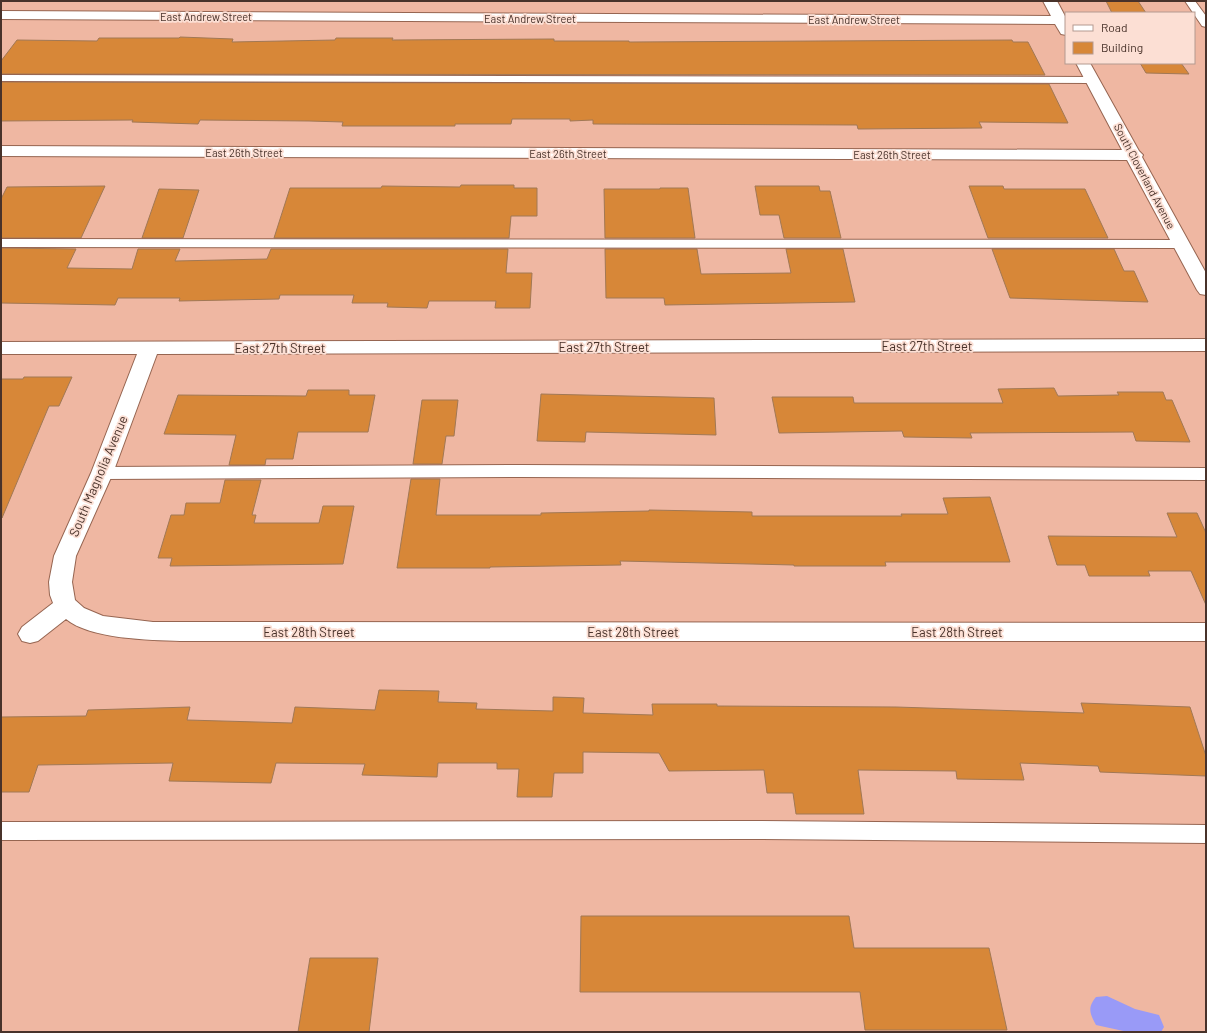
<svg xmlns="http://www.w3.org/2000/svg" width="1207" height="1033" font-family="Barlow,sans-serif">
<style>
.water{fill:#999af7}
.building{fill:#d78738;stroke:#a17855}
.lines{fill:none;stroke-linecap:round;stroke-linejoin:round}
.lane-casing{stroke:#966551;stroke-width:2}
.street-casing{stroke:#966551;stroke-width:2}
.lane{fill:#fff;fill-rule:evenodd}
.street{fill:#fff;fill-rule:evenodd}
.labels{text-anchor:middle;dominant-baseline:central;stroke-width:3.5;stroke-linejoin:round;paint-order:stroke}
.far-street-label{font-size:11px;fill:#48322a;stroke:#fcdfd4}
.street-label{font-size:13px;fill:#48322a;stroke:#fcdfd4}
</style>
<rect width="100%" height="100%" fill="#efb7a2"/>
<path class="water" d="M1107,996L1135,1009L1159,1015L1164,1027L1161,1032H1128L1096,1025C1090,1014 1087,1008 1096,997Z"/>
<path class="building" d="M1106,1H1138L1146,13H1112Z
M180,37L233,39L232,42L335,40L336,38H393L392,40L554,39V41H629V42L1012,40L1013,42H1028L1045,75L1,74V61L17,40L97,41L99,38H179Z
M1140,63H1181L1189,74L1146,73Z
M1,82L1049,84L1068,123L979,122L982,128L858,129L857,125L593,124V120L570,121V119H512L511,124H455V126H342L343,122L309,121L200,120L198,124L132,122L133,120L1,121Z
M461,185H514V188H537V216H511L509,238H274L290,188H381L382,186L460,187Z
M105,186L81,238H1V199L7,187Z
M755,186H819L820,191H830L841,238H784L779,215H760Z
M969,186H1003L1004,189H1085L1108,238H988Z
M660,188H688L695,238H605L604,189H660Z
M159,189L199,190L183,238H142Z
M1,248L76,249L67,268L132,269L138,249H180L175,261L267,259L271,249H508L506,273H532L530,308H495L496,301H429L427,308L387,307L388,303H352L354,295H280L279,299L179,301L180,298H118L115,305L1,303Z
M605,249H697L701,274L791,273L786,249H843L855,302L665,305L664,298H606Z
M992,249H1114L1124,271H1134L1148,302L1010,298Z
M24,377H72L59,406H49L2,518L1,379H23Z
M1054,388L1058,396L1119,395L1117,392H1163L1166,400H1172L1190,442L1136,441L1133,432L970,433L972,438L904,437L902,431L779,433L772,397H853L854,403H1003L998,389Z
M308,390H349V395H375L368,432H298L293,459H266L265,465H229L236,435L164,434L178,395L306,396Z
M541,394L714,398L716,435L586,432L585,442L537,441Z
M422,400H458L454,436H446L442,464H413Z
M411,479H440L436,515H541V513L649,511V510L752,512V516H902L901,514H948L943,498L990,497L1010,562H885L886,566H794V565L620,561L621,565L490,567V568H397Z
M225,480H261L252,515H256L254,523H319L323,506H354L343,564L170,566L172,558H158L171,515H184L186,503H220Z
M1167,513H1197L1206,533V605L1191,571H1148L1150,576H1089L1085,565H1057L1048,536L1177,537Z
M379,690L439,691L438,702L477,703L476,709L553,711V697L584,698L583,713L653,715L652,704H717V706L896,707L1084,713L1081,703L1190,707L1206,756V776L1100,772L1098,766L1020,763L1024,780L957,779L956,771L858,770L864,814H796L793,793H767L764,770L669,771L659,753L583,752V773H554L552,797H517L519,769H497V763H438L437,777L362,775L365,764L276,763L271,783L169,781L173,763L38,765L29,792H1V717L86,716L88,710L190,707L187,720L292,723L295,707L375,710Z
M581,916H849L854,948H989L1007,1030H865L860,992H580Z
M310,958H378L369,1032H298Z"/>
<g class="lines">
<defs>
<path id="lane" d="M1185,1H1195L1206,16V27L1202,26Z
M1,75L1093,77L1097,78L1099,80L1097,82L1093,83L1,81Z
M1,239L1182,240L1187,241L1189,244L1187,247L1182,248L1,247Z
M522,465L1206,468V480L522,477L102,479L96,477L94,473L96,469L102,467Z
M753,821L1206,825V843L753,839L1,840V822Z"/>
<path id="street" d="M1043,1H1057L1066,18V35L1061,34L1055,24L1,19V11L1051,16Z
M1076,63H1090L1139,151L1143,155L1142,157L1206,273V295L1200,294L1197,290L1127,160L1,156V146L1122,150Z
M1206,339V351L157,354L113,473L76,556L72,582L75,600L84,608L103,616L153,622L1206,623V641H180C149,640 90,639 66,619L38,641L30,643L22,641L18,634L22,627L53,603L50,595L49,582L54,556L91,473L137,354H1V342Z"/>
</defs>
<use href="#lane" class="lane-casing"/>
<use href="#street" class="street-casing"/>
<use href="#lane" class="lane"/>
<use href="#street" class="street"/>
</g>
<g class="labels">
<g class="far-street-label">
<text x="206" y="16">East Andrew Street</text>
<text x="530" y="18">East Andrew Street</text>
<text x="854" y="19">East Andrew Street</text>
<text x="244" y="152">East 26th Street</text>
<text x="568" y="153">East 26th Street</text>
<text x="892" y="154">East 26th Street</text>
<text transform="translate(1145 176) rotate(62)">South Cloverland Avenue</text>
</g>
<g class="street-label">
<text x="927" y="346">East 27th Street</text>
<text x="604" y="347">East 27th Street</text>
<text x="280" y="348">East 27th Street</text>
<text transform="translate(98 476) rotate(-67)">South Magnolia Avenue</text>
<text x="309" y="632">East 28th Street</text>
<text x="633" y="632">East 28th Street</text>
<text x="957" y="632">East 28th Street</text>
</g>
</g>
<rect width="1207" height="1033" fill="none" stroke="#48322a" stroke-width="4"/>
<rect x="1065" y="12" width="130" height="52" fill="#fcdfd4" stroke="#b49a90"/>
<rect x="1073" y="25" width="20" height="6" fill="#ffffff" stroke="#b49a90"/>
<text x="1101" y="32" font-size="12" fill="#48322a">Road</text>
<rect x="1073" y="42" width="20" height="12" fill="#d78738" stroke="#b49a90"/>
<text x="1101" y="52" font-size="12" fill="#48322a">Building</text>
</svg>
